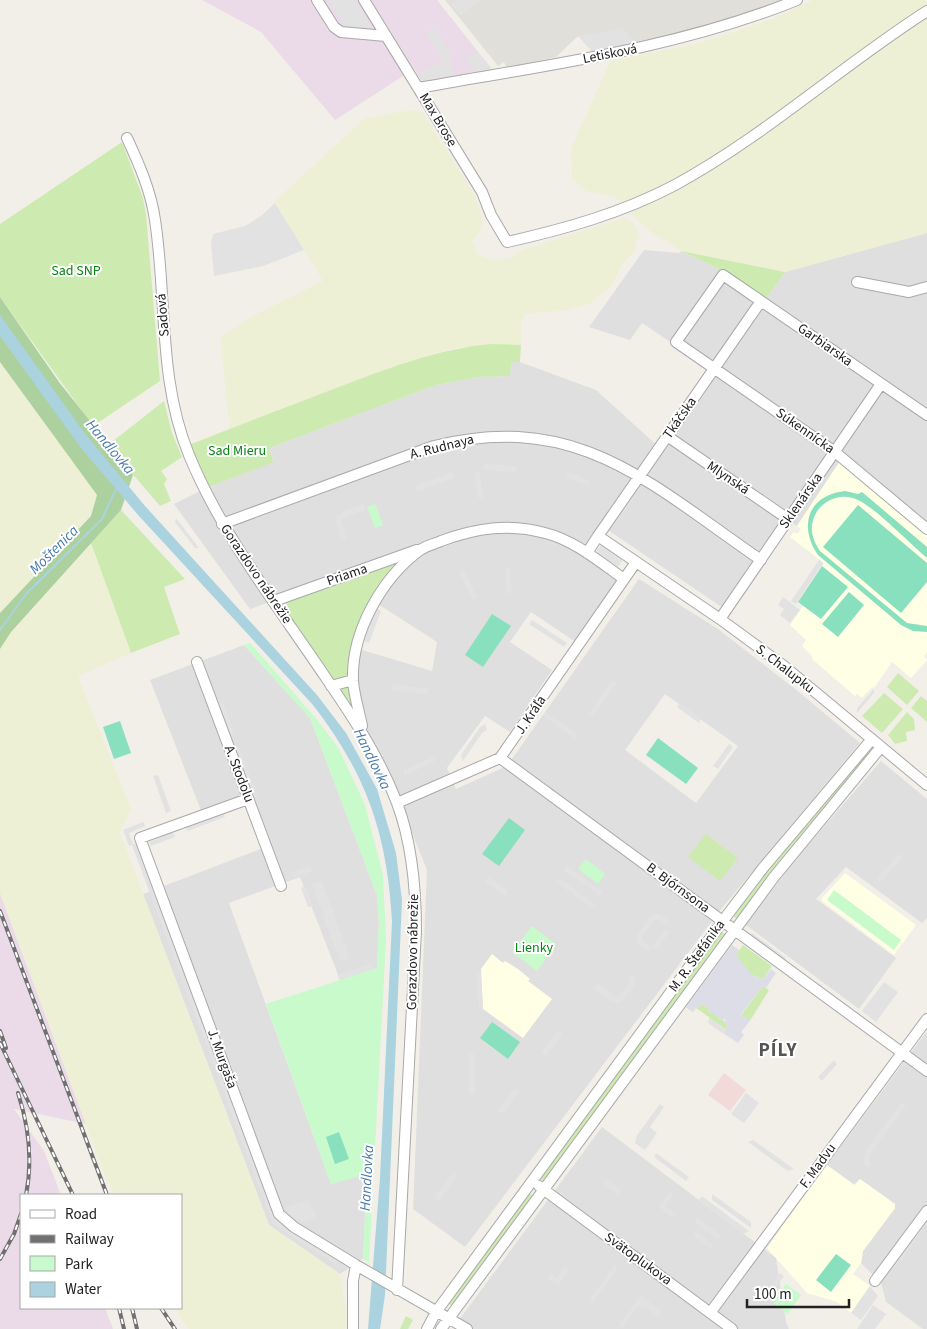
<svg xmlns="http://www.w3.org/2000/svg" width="927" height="1329" font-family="'Source Sans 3',sans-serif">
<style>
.residential{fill:#e0dfdf;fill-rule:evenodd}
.commercial{fill:#f2dad9}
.industrial{fill:#ebdbe8}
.education{fill:#ffffe5}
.airport{fill:#e1dfda}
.farmland{fill:#eef0d5}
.grass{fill:#cdebb0}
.forest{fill:#add19e}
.park{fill:#c8facc}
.pitch{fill:#88e0be}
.parking{fill:#e2e2e2}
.plaza{fill:#dddde8}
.water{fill:#aad3df}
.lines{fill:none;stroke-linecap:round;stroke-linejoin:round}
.stream{stroke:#aad3df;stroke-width:2}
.minor-casing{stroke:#a9a9a9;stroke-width:12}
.minor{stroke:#fff;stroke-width:10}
.rail-casing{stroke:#707070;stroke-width:4}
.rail{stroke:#fff;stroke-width:2;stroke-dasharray:5.5;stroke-linecap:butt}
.labels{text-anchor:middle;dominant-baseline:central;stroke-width:4;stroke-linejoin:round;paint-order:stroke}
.street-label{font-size:14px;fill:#222;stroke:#fff}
.park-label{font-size:14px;fill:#0c8416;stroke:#fff}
.water-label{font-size:15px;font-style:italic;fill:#4a7aab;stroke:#fff}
.district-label{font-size:19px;font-weight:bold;letter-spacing:1px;fill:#555;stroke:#fff}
</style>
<rect width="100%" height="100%" fill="#f2efe9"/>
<path class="residential" d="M927,233V534L840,461L797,526L792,522L729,612L605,528L587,551L517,526L462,534L250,609L174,504L206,488L274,461L269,448L436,385L480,377L510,376V362H520L596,390L661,449L715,372L642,323L630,340L589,327L644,250L680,253L681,251L721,270L765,300L785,272Z
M517,530L545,535L578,549L620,580L577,643L531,612L510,642L552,670L510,732L485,716L447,768L456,789L507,766L639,579L718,629L794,688L860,743L722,908L465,1247L413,1209L427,870L402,808L365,735L355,680L359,649L432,671L437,642L378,604L393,583L423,553L463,537L488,532ZM665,694L738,746L696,803L625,750Z
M244,645L310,718L377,895L379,923L377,968L340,980L300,877L229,903L331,1184L367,1173L363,1259L340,1274L269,1225L143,894L263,848L244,798L202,813L150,680Z
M881,761L927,799V918L922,923L846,867L816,899L896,958L859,1009L746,925L794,861Z
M927,1031V1329H923L886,1302L881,1283L861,1263L863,1251L895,1208V1204L860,1179L855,1185L827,1165Z
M602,1127L776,1258L786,1322L789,1329H473L459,1320Z"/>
<path class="commercial" d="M724,1073L746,1090L730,1111L708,1095Z"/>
<path class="industrial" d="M202,0H437L491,68L427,82L421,80L414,69L335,120L261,32Z
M0,893L86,1124L14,1109L44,1151L61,1195H21V1308H105L113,1329H0Z"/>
<path class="education" d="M840,461L927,534V652L924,656L927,660L911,678L892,662L874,688L872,687L862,698L857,694L855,696L812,659L813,657L802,646L806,640L790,625L803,606L798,602L824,563L790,537L794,532L797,534L801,529L797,526Z
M845,873L916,925L894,955L822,901V898Z
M492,954L503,963L505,961L518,969L530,979L528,981L552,999L523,1038L483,1009L481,969Z
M827,1165L854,1185L860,1179L895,1204V1208L863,1251L861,1263L853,1274L870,1286L851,1313L837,1302L807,1293L767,1248Z"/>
<path class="airport" d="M445,0H787L637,45L578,36L556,57L507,68L504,62L498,66Z"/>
<path class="farmland" d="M813,0H927V233L785,272L681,251L647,229L615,197L586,191L572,178L571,149L610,61L700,43L775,18Z
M411,110L423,113L475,196L483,221L480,232L472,241L478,255L494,260L509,259L519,251L624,218L633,222L638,232L634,252L622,265L613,284L591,303L568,310L526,314L521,321V345L463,347L434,353L230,429L220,338L258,313L323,281L275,203L277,199L365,118Z
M0,362L97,495L91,516L0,613Z
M91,543L131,653L78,676L131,809L120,833L269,1225L340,1274L347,1318L345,1329H189L182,1321L175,1308H181V1195H115L106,1179L0,893V649L11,632Z"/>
<path class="grass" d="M122,142L143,198L146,214L160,381L93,426L0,297V224Z
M681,251L785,272L765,300L721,270Z
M492,344L521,345L520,362H511L510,376L480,377L436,385L269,448L274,462L206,488L189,445C236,426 284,408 331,390C384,370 435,349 492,344Z
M164,401L172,433L182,457L161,471L167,479L164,484L171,501L160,506L108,445Z
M121,510L185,579L164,587L180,634L131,653L91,543Z
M416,553L372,606L352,680L363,733L274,601Z
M898,673L919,691L907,705L887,687Z
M884,693L903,709L882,733L862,716Z
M921,696L927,701V722L911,708Z
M907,712L914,719L915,730L906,732L907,741L895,744L888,735Z
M866,752L871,756L738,920L732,915L764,873Z
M706,834L738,858L720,881L688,857Z
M720,931L727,935L545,1182L538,1177Z
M743,945L772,966L763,979L751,975L736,955Z
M763,986L769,990L750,1021L741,1015Z
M703,1004L710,1009L708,1011L714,1012L720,1020L721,1017L728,1026L722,1034L725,1029L711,1019L707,1023L710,1018L696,1008L693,1012L691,1011Z
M528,1192L534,1197L453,1307L446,1302Z
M406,1316L413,1320L408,1329H400Z"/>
<path class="forest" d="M0,297L59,382L133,475L121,510L11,632L0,649V613L91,516L97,495L0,362Z"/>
<path class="park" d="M375,504L383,525L375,528L367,507Z
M250,643L314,716L338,747L365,805L383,875L386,939L369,1263L363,1259L367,1174L331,1184L266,1004L377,968L379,923L377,895L310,718L244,645Z
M586,859L605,874L598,884L578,869Z
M834,890L901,940L894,950L827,900Z
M532,926L556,944L537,971L512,952Z
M786,1284L801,1295L788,1314L773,1303Z"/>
<path class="pitch" d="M845,491L858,494L862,492L927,547V558C909,543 877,509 858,500C842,492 823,499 815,515C809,528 812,539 820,551L907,623L927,626V632L913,631L901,625L818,555C798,526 808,495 845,491Z
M858,505L927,563V582L901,613L823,547Z
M822,566L848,587L821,619L798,602Z
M849,592L864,605L838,637L822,624Z
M492,614L511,626L483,667L465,655Z
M120,721L131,753L114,759L103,727Z
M658,738L698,768L686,784L646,755Z
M509,818L525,830L499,866L482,854Z
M492,1022L520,1042L508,1059L480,1038Z
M339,1132L349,1159L335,1164L326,1137Z
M836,1254L851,1265L831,1292L816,1280Z"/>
<path class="parking" d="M329,0H354L371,27H346Z
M456,0H480L460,16L451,4Z
M435,27L452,56L449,58L453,75L427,80L423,79L420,74L443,60L426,32Z
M623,28L637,45L592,52L578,36Z
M477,51L491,68V70L476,73L465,57L472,56Z
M275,203L304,250L263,266L214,276L211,244L213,234L245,226L261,216Z
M484,464L517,466L516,472L483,470Z
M452,472L454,478L417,492L415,486Z
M480,472L483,498H478L474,473Z
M568,472L590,481L588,486L566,477Z
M629,496L634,499L614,526L610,523Z
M363,504L365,510L341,519L347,541L341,539L336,523L337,516L339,514L342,516L341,512Z
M176,518L199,548H195L175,522Z
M602,544L624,558L618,567L598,554L597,550Z
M819,560L823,563L796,604L791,601Z
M506,568H510L511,593H506Z
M464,570L477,597L473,600L459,572Z
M783,597L800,610L790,623L780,615L784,609L778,605Z
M376,608L381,611L369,643L364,641Z
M532,620L567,643L564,647L529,624Z
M612,681L616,683L593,716L589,713Z
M394,684L429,689L426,694L391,690Z
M874,689V693L857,713V708Z
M223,702L235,735L230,736L218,704Z
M680,703L701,719L699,723L677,707Z
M545,712L577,734L576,739L544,717Z
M485,724L487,730L482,733L463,761L461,755L480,727Z
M729,744L733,747L718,769L713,766Z
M239,747L258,796L253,798L235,749Z
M435,756V761L404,776V770Z
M158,775L171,811L166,813L153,776Z
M223,812L225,817L188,831L185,825Z
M143,822L145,826L129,833L133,844L136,843L278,1221L339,1260L336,1264L273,1225L132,845L129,846L123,830Z
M173,832L175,837L151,846L149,842Z
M899,853L903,857L881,882L877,879Z
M310,866L312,871L294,878L292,872Z
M567,866L603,892L600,896L564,870Z
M489,877L508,891L504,896L485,882Z
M559,878L595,904L592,908L556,882Z
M322,881L350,958L340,962L312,884Z
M306,886L313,906L308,907L301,888Z
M655,914H660L669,921L667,925L658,919L654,920L642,937L643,941L651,947L648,951L639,945L637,935L651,916Z
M665,929L670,932L656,950L652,947Z
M752,933L786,958L784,962L749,936Z
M371,964L373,969L340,980L338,974Z
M481,973L483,1008H479L477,974Z
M634,976V986L620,1003L611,1001L594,988L597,983L618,997L630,983L629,978Z
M884,982L898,992L876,1022L862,1011Z
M711,1019L725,1029L722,1033L708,1023Z
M558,1030L563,1034L546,1056L541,1053Z
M469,1054H474L475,1094H469Z
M834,1060L837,1064L822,1081L818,1077Z
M515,1088L520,1091L503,1114L498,1110Z
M746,1093L759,1103L744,1123L731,1114Z
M902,1102L906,1105L872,1151L869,1159L871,1166L866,1167L864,1158L867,1149Z
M660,1104L664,1107L650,1127L657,1133L645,1150L635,1143L637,1135Z
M753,1140L794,1169L788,1171L748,1142Z
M656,1153L689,1177L686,1181L654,1157Z
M453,1173L457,1176L439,1201L434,1198Z
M606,1179L622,1192L617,1194L601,1182Z
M670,1192L674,1194L665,1206L676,1214L673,1218L659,1207Z
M712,1194L751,1222V1228L712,1200Z
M703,1197L749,1231L743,1234L698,1199Z
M309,1199L316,1218L303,1223L289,1214L287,1207Z
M697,1218L721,1235L718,1239L694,1222Z
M918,1229L922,1231L895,1268L891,1265Z
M696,1231L714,1245L711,1249L693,1235Z
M615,1265L617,1269L592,1303L590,1299Z
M564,1267L569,1271L558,1285L548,1278L551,1274L557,1278Z
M780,1273L784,1276L765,1301L761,1298Z
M870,1286L878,1296L861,1320L851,1313Z
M641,1296L662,1312L658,1317L645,1307H637L622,1328L619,1326Z
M873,1305L886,1314L875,1329H857Z"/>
<path class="plaza" d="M732,945L739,950L736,955L753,976L763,979L771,969L776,973L766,988L763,986L741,1014L750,1021L741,1032L744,1035L738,1043L723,1033L728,1026L724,1023L726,1020L721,1018L720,1020L714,1012L712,1014L708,1012L710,1009L703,1004L691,1011L686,1007Z"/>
<path class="water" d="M0,315L86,435L145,506L317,695L346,733L377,789L396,853L402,900L385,1295L380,1329H368L380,1178L392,921C387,834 367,775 313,705L139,516L81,448L0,336Z"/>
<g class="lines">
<path class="stream" d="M0,630L26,594L102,519L116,489"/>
<defs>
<path id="minor" d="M317,0L334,27L341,32L386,36
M364,0L482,192L491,215L507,242C565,229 622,213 675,185C765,136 841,66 927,11
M418,88C546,65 676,49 797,0
M127,138C139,164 151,191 155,220C167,297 158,380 189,455C222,535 276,604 324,675C352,716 379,756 397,803C412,843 416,888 416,931L397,1290
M857,282L909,292L927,287
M927,415L723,275L676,342L835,452L927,529
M667,436L788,519
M222,524L434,446C578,410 650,484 761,560
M598,536L761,301
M587,553L598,536L720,619L784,666L927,785
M274,601L417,550
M720,619L881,384
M197,662L281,886
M331,686L353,680
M362,726C359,711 354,695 353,681C351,632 382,578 420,550C426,546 434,544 441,541C476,528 509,523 545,533C574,540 600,562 624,579
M500,758L927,1071
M248,799L140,838L279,1214L294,1227L356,1265L467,1329
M397,803L500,758L636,562
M539,1186L732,1329
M875,1281L927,1211
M710,1313L927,1019
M353,1329V1281L356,1265
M427,1329L436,1312L728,914L763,868L872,739
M441,1329L774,877L881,747"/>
</defs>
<use href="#minor" class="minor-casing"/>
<use href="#minor" class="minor"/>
<defs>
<path id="rail" d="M0,911L107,1195
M0,1031L6,1048
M0,1043L73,1195
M18,1093C29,1127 33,1160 26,1195
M0,1259L14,1234L21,1214
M119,1308L124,1329
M132,1308L137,1329
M161,1308L175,1329"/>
</defs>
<use href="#rail" class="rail-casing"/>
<use href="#rail" class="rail"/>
</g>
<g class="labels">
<g class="street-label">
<text transform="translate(610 54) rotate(-11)">Letisková</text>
<text transform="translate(438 120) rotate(59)">Max Brose</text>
<text transform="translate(163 315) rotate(-95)">Sadová</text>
<text transform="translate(825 345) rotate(35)">Garbiarska</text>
<text transform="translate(680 418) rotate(-55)">Tkáčska</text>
<text transform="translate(805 431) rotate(35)">Súkennícka</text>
<text transform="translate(442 447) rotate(-14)">A. Rudnaya</text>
<text transform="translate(728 478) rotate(34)">Mlynská</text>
<text transform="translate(801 501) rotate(-55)">Sklenárska</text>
<text transform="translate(256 574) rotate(56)">Gorazdovo nábrežie</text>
<text transform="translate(347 575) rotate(-19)">Priama</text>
<text transform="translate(785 669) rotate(38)">S. Chalupku</text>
<text transform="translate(531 715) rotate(-56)">J. Kráľa</text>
<text transform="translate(239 774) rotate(69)">A. Stodolu</text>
<text transform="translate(678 888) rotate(36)">B. Bjőrnsona</text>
<text transform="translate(413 952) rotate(-89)">Gorazdovo nábrežie</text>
<text transform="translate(697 956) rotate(-54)">M. R. Štefánika</text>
<text transform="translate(222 1059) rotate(70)">J. Murgaša</text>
<text transform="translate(818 1166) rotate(-54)">F. Madvu</text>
<text transform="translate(638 1259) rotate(36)">Svätoplukova</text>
</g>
<g class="park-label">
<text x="76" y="271">Sad SNP</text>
<text x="237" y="451">Sad Mieru</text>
<text x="534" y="948">Lienky</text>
</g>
<g class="water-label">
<text transform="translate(110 447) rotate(50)">Handlovka</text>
<text transform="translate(54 550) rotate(-45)">Moštenica</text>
<text transform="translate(372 759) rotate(64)">Handlovka</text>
<text transform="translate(367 1178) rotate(-87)">Handlovka</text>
</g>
<g class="district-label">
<text x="778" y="1050">PÍLY</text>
</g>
</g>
<rect x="20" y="1194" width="162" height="115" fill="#ffffff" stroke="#a7a7a7"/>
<rect x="30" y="1210" width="25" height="8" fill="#ffffff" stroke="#a7a7a7"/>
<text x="65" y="1219" font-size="15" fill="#222222">Road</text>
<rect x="30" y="1235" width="25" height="8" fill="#707070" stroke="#a7a7a7"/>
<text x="65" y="1244" font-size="15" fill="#222222">Railway</text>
<rect x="30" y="1256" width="25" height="15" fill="#c8facc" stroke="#a7a7a7"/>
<text x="65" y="1269" font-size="15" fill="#222222">Park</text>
<rect x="30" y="1282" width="25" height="15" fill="#aad3df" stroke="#a7a7a7"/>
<text x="65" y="1294" font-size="15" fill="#222222">Water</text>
<path d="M747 1299v8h102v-8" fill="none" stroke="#222222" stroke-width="2.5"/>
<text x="754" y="1299" font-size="15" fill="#222222" stroke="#ffffff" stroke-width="4" paint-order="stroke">100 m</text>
</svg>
